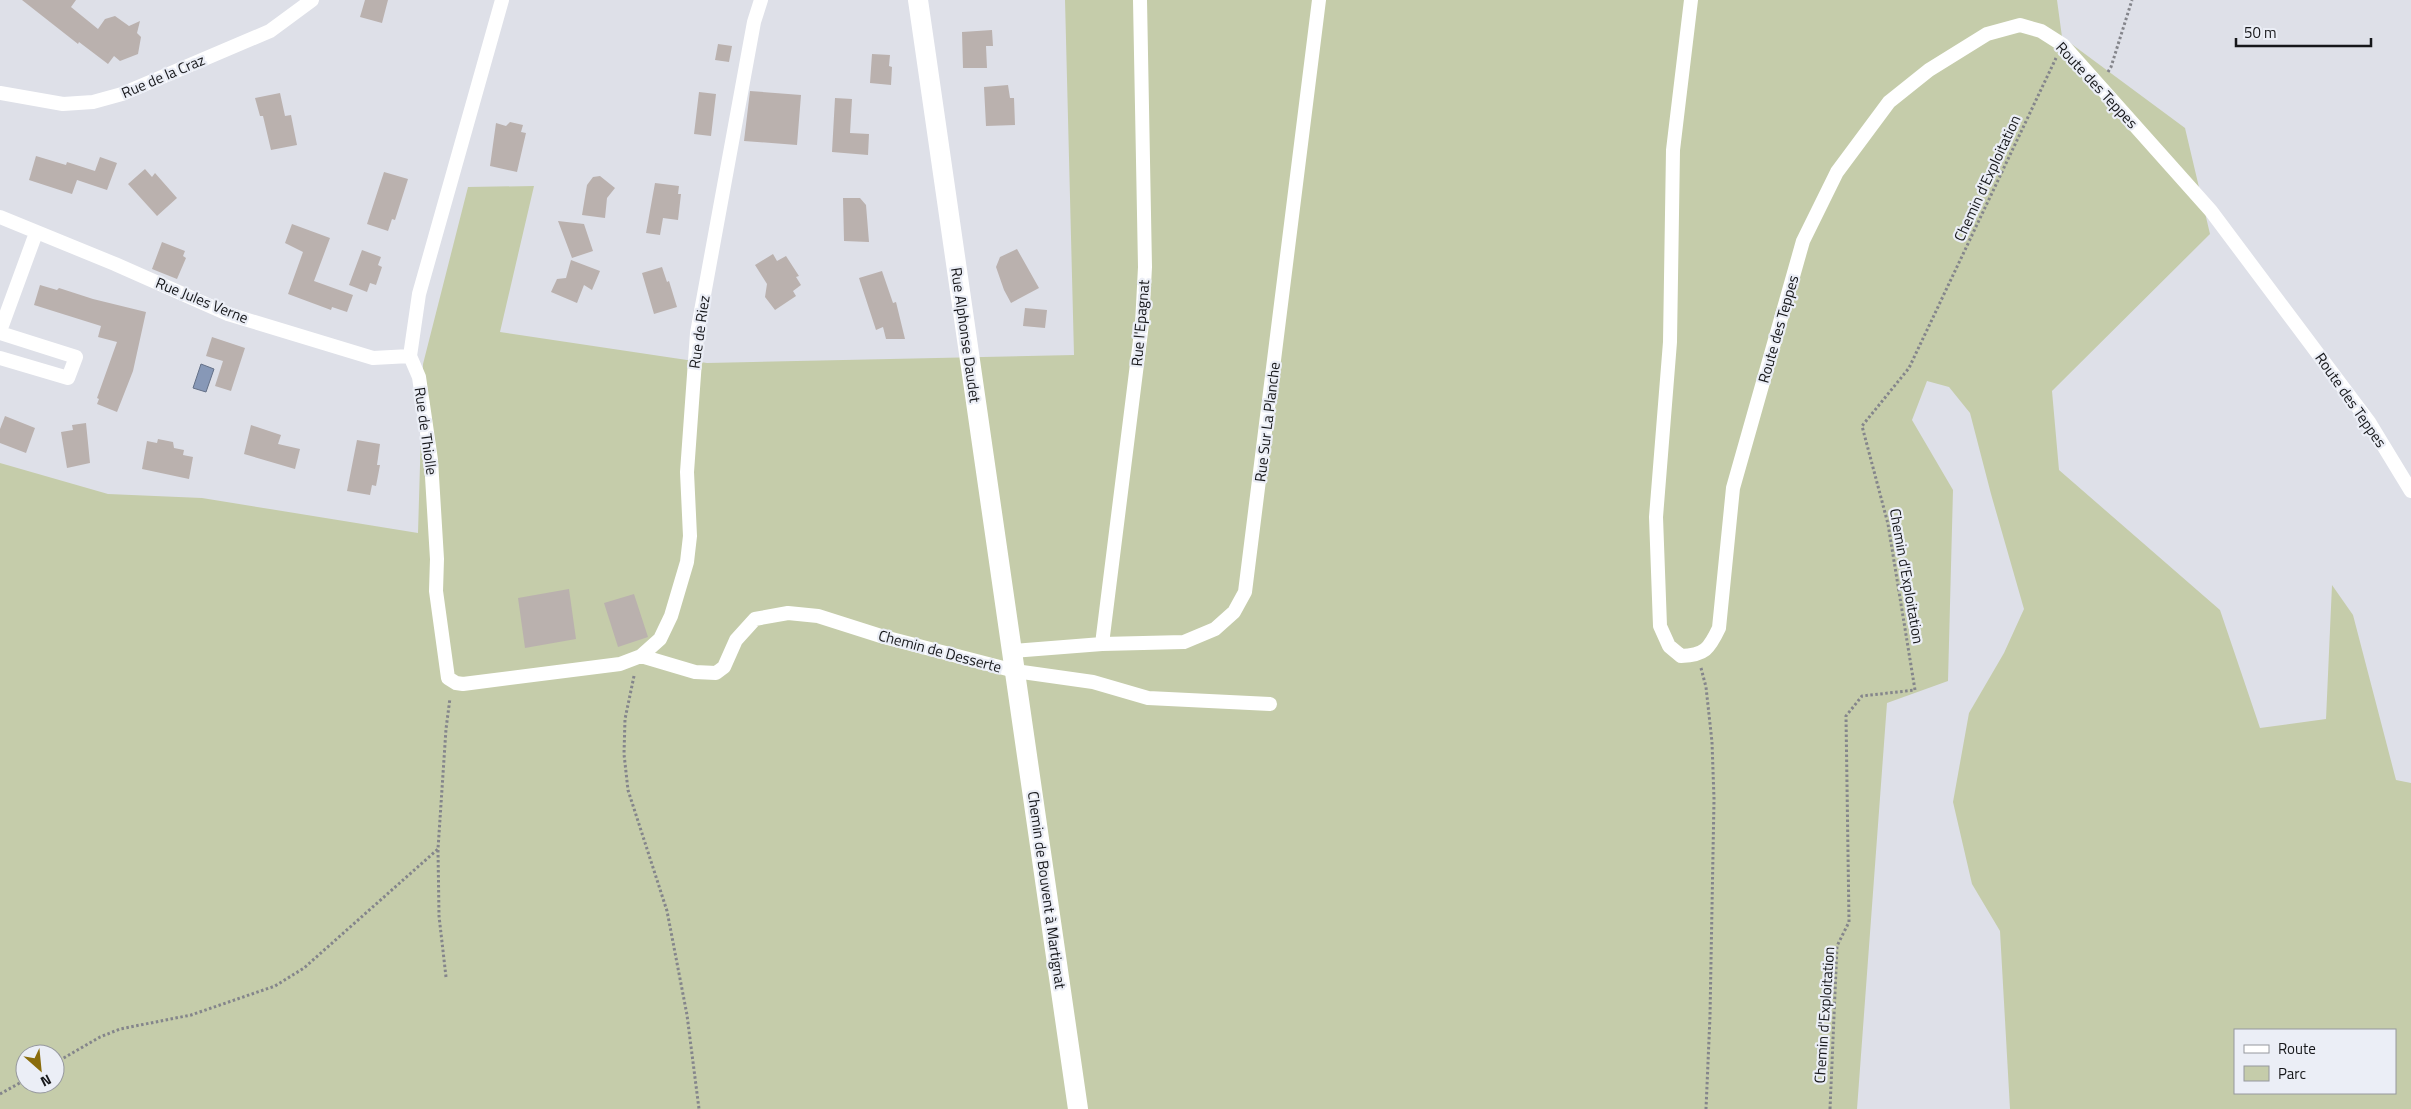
<svg xmlns="http://www.w3.org/2000/svg" width="2411" height="1109" font-family="'Titillium Web',sans-serif">
<style>
.green{fill:#c5ccaa;fill-rule:evenodd}
.water{fill:#8798b7;stroke:#657188}
.building{fill:#bab1ae}
.lines{fill:none;stroke-linecap:round;stroke-linejoin:round}
.path{stroke:#84858b;stroke-width:3;stroke-dasharray:2.5 2.5;stroke-linecap:butt}
.street{stroke:#fff;stroke-width:14}
.secondary{stroke:#fff;stroke-width:20}
.labels{text-anchor:middle;dominant-baseline:central;stroke-width:4.5;stroke-linejoin:round;paint-order:stroke}
.street-label{font-size:15px;fill:#16171a;stroke:#ebeef6}
</style>
<rect width="100%" height="100%" fill="#dee0e8"/>
<path class="green" d="M1065,0H2057L2062,37L2185,128L2210,234L2052,391L2059,470L2220,610L2260,728L2326,719L2332,585L2353,615L2396,780L2411,783V1109H2010L2000,931L1972,884L1953,802L1969,713L2004,653L2024,609L1991,494L1970,413L1949,387L1927,381L1912,420L1953,490L1948,681L1887,703L1857,1109H0V463L108,494L202,498L418,533L423,364L468,187L534,186L500,332L707,363L1074,355ZM2235,1030H2395V1093H2235ZM25,1054H55V1084H25Z"/>
<path class="water" d="M201,364L214,369L206,392L193,388Z"/>
<path class="building" d="M22,0H76L71,7L98,29L105,19L115,16L129,26L140,21L137,33L141,37L138,54L120,61L114,56L108,64L79,42L78,44Z
M365,0H388L382,23L360,17Z
M992,30L993,46H986L987,68H963L962,32Z
M718,44L732,46L729,62L715,60Z
M872,54L890,55L889,66L892,67L891,85L870,83Z
M1008,85L1010,98H1014L1015,125L986,126L984,87Z
M750,91L801,95L797,145L744,141Z
M699,92L716,94L711,136L694,134Z
M280,93L285,116L291,115L297,145L271,150L263,116H260L255,98Z
M835,98L852,99L850,133L869,134L868,155L832,152Z
M510,122L523,125L521,132L526,133L517,172L490,166L496,123L506,126Z
M36,156L66,165L67,162L95,171L100,157L117,163L107,190L77,180L72,194L29,180Z
M145,169L152,177L155,173L177,198L157,216L128,184Z
M384,172L408,179L395,220L392,219L388,231L367,224Z
M600,176L615,188L607,198L605,218L582,215L587,185L593,177Z
M655,183L679,186L678,194H681L678,220L663,218L660,235L646,233Z
M843,198H860L866,205L869,242L844,241Z
M558,221L584,224L593,251L572,258Z
M292,224L330,238L314,281L353,295L347,312L332,307L331,310L288,294L303,252L285,243Z
M162,242L185,251L183,256L186,258L177,279L152,269Z
M1017,249L1039,288L1011,303L1004,290L996,267L1000,257Z
M362,250L381,257L378,265L382,267L376,285L370,283L367,292L349,285Z
M773,254L777,261L786,256L799,276L796,277L801,285L793,291L796,296L775,310L765,297L767,284L755,265Z
M571,260L600,271L592,290L584,285L577,303L551,292L557,279L566,278Z
M662,267L667,282L669,281L677,307L654,314L642,273Z
M882,271L893,303L896,302L905,339H886L883,327L876,330L859,278Z
M40,285L57,290L59,288L93,299L146,312L133,371L117,412L97,404L99,399L97,398L117,342L98,337L101,326L34,305Z
M1025,308L1047,310L1045,328L1023,326Z
M212,337L245,348L231,391L215,386L223,361L206,356Z
M5,416L35,428L26,453L0,443V429Z
M86,423L90,463L67,468L61,432L73,430L72,425Z
M251,425L281,435L278,444L300,449L295,469L244,454Z
M158,439L173,442L174,448L184,450L183,455L193,457L189,479L142,469L147,441L157,443Z
M357,440L380,444L377,465H380L376,486L372,485L370,495L347,491Z
M569,589L576,639L525,648L518,598Z
M634,594L648,637L618,647L604,603Z"/>
<g class="lines">
<path class="path" d="M2108,72L2111,67L2132,0
M1701,668L1706,687L1712,742L1714,799L1710,1016L1706,1109
M634,676L625,719L624,754L628,790L667,911L687,1015L699,1109
M446,977L439,916L438,849L446,729L450,698
M55,1063L100,1037L120,1029L191,1015L275,986L304,968L438,849
M0,1094L25,1080
M1830,1109L1837,946L1849,922L1846,716L1862,696L1915,690L1888,524L1862,426L1909,368L2056,58"/>
<path class="street" d="M502,0L419,294L410,356L419,377L431,460L437,559L436,591L448,678L456,683L463,684L620,664L641,656L660,639L671,616L687,562L690,536L687,472L697,333L754,22L761,0
M1691,0L1673,150L1670,342L1656,517L1660,626L1669,646L1681,656C1705,655 1709,649 1719,628L1733,488L1803,241L1837,172L1889,102L1929,70L1987,34L2020,25L2041,31L2063,45L2211,211L2369,422L2411,491
M0,93L63,104L93,102L122,94L270,31L312,0
M0,217L115,264L228,314L373,358L410,356
M0,331L36,233
M0,333L76,357L68,378L0,358
M1102,644L1142,324L1145,267L1140,0
M1012,651L1102,644L1184,642L1215,629L1234,612L1245,592L1319,0
M641,656L695,672L716,673L724,667L736,640L755,619L788,613L818,616L884,637L1015,671L1093,682L1148,698L1270,704"/>
<path class="secondary" d="M918,0L1078,1109"/>
</g>
<g class="labels">
<g class="street-label">
<text transform="translate(163 76) rotate(-23)">Rue de la Craz</text>
<text transform="translate(2097 85) rotate(47)">Route des Teppes</text>
<text transform="translate(1987 178) rotate(-65)">Chemin d'Exploitation</text>
<text transform="translate(202 300) rotate(22)">Rue Jules Verne</text>
<text transform="translate(1140 323) rotate(-85)">Rue l'Epagnat</text>
<text transform="translate(1778 329) rotate(-74)">Route des Teppes</text>
<text transform="translate(699 332) rotate(-82)">Rue de Riez</text>
<text transform="translate(966 335) rotate(82)">Rue Alphonse Daudet</text>
<text transform="translate(2351 400) rotate(55)">Route des Teppes</text>
<text transform="translate(1267 422) rotate(-83)">Rue Sur La Planche</text>
<text transform="translate(426 431) rotate(82)">Rue de Thiolle</text>
<text transform="translate(1907 576) rotate(80)">Chemin d'Exploitation</text>
<text transform="translate(940 651) rotate(15)">Chemin de Desserte</text>
<text transform="translate(1047 890) rotate(82)">Chemin de Bouvent à Martignat</text>
<text transform="translate(1824 1015) rotate(-86)">Chemin d'Exploitation</text>
</g>
</g>
<rect x="2234" y="1029" width="162" height="65" fill="#ebeef6" stroke="#96989e"/>
<rect x="2244" y="1045" width="25" height="8" fill="#ffffff" stroke="#96989e"/>
<text x="2278" y="1054" font-size="15" fill="#16171a">Route</text>
<rect x="2244" y="1066" width="25" height="15" fill="#c5ccaa" stroke="#96989e"/>
<text x="2278" y="1079" font-size="15" fill="#16171a">Parc</text>
<g transform="translate(40 1069) rotate(153)"><circle r="24" fill="#ebeef6" stroke="#96989e"/>
<path d="M0-4L9 19L0 12L-9 19Z" fill="#8a6c0c"/>
<text y="-8" font-size="14" font-weight="bold" text-anchor="middle" fill="#16171a">N</text>
</g>
<path d="M2236 38v8h135v-8" fill="none" stroke="#16171a" stroke-width="2.5"/>
<text x="2244" y="38" font-size="15" fill="#16171a" stroke="#ebeef6" stroke-width="4" paint-order="stroke">50 m</text>
</svg>
